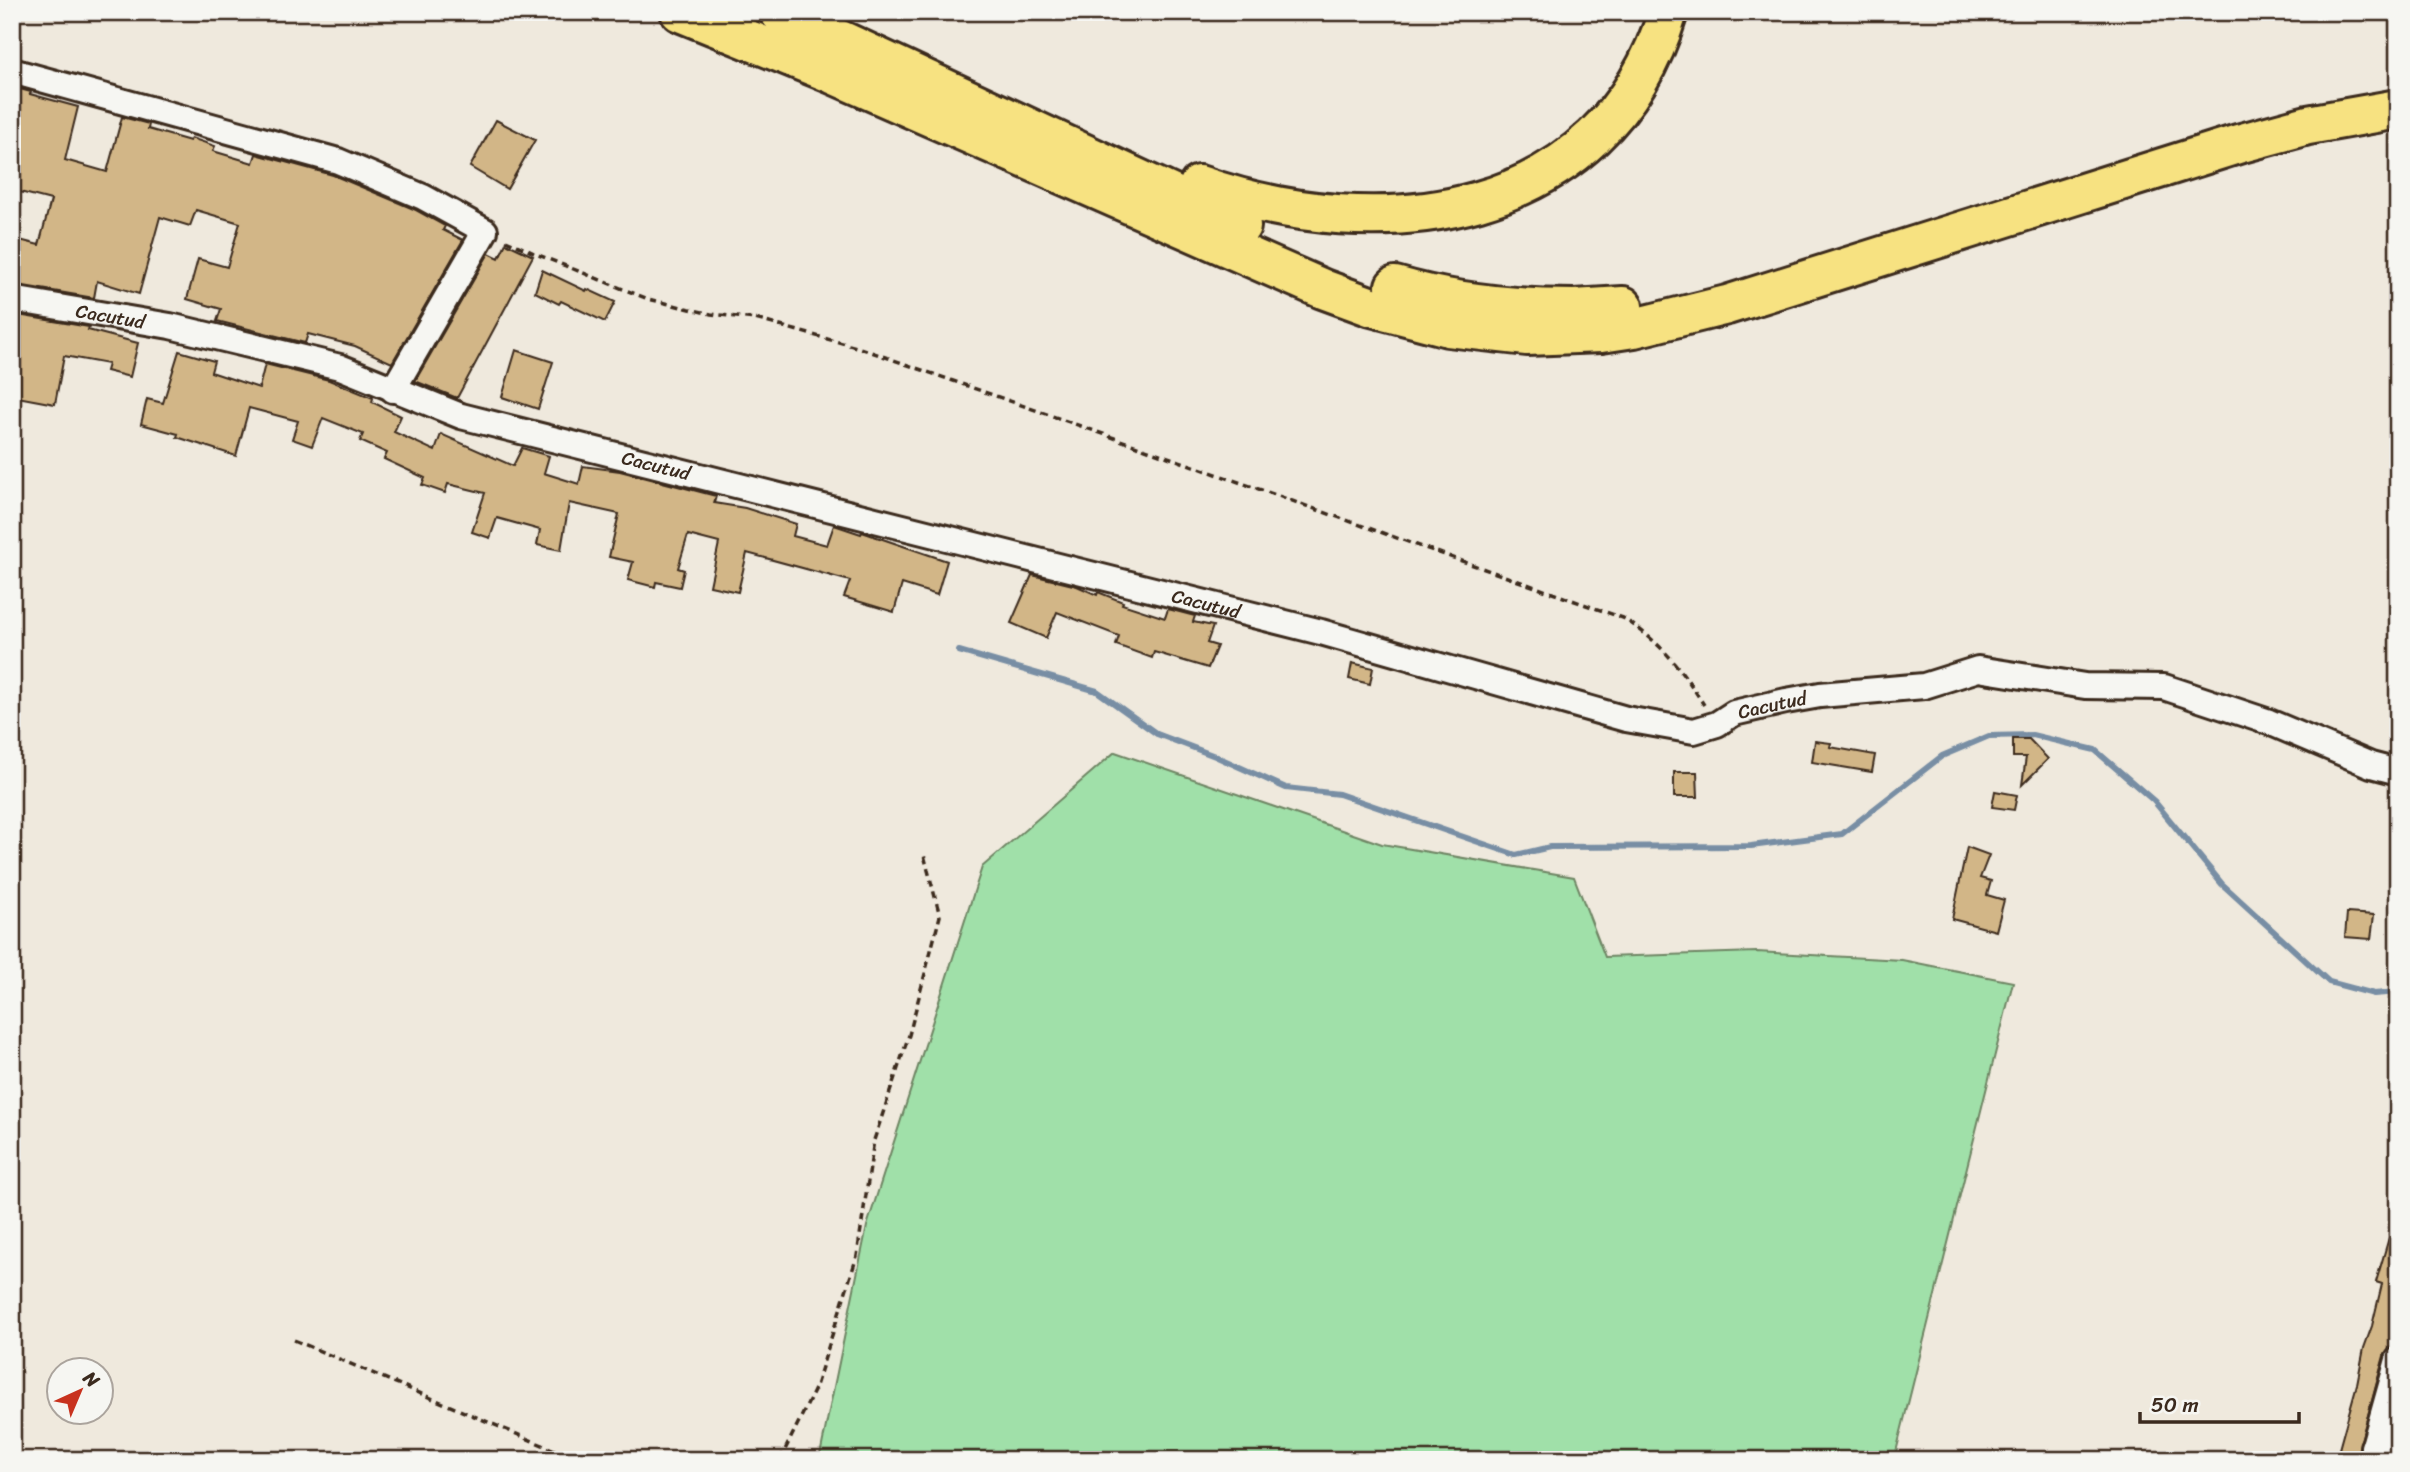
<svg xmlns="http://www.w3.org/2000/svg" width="2410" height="1472" font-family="Sriracha,sans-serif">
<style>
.green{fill:#a0e0a9;stroke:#6e8564;stroke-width:2}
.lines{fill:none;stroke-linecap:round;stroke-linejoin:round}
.stream{stroke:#788ea4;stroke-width:6}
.building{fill:#d2b687;stroke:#3b2a1e;stroke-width:2}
.minor-casing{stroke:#3b2a1e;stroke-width:30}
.motorway-casing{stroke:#3b2a1e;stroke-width:44}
.path{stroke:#3b2a1e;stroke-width:3.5;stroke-dasharray:7 5;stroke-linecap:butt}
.minor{stroke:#f6f6f2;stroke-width:24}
.motorway{stroke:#f7e281;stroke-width:38}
.labels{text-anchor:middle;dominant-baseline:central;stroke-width:6;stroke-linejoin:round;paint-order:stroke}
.street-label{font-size:19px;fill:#3b2a1e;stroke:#f6f6f2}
</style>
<rect width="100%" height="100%" fill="#efe9dd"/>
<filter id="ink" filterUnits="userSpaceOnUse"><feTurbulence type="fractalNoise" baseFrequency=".0143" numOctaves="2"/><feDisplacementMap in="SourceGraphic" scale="14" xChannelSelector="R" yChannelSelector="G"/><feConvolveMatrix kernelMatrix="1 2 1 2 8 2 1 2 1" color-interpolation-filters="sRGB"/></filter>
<g filter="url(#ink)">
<path class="green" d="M1115,752L1382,844L1574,877L1605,957L1757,952L1902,960L2013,982L1894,1460H819L867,1226L982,867Z"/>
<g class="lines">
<path class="stream" d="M959,651L1097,691L1157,734L1215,756L1286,788L1339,794L1516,855L1550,847L1751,846L1842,834L1942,756L1989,736L2032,735L2095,750L2154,801L2222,884L2329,982L2374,994L2398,992"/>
</g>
<path class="building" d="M12,87L31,92L30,94L78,107L65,160L107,172L122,117L149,124L148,129L190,141L191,138L215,146L213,151L253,163L256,154L333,175L416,210L445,226L443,230L463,240L392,363L355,346L308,334L305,343L217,321L221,309L187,299L198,259L227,267L240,223L196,210L190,226L160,217L139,294L97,281L94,298L12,284V238L39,245L51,200L12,190Z
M496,120L535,140L507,189L470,167Z
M506,243L533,256L457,398L415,381L489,253L499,258Z
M542,270L586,291L587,289L615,302L605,322L561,301L559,304L535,292Z
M12,314L89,327L88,330L138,343L130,377L106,371L108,364L64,356L55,404L12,396Z
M516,350L553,362L538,409L502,397Z
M179,351L214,361L211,372L259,388L265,364L329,380L373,398L372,402L401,416L394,432L435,451L441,434L513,466L522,448L549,456L544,473L579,484L583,466L620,471L716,496L714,503L745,508L796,524L793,536L827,545L834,525L861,534L862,532L947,561L937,595L902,584L894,612L844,597L850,581L747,553L738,592L710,586L719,543L688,535L678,568L684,570L680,587L656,582L655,587L628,580L633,562L609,557L619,514L569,503L561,550L537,545L540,530L497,518L490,538L472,532L485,493L448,484L445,493L422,485L425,478L384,459L387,453L360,441L363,434L323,418L312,446L292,439L298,421L249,408L236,456L177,437L178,434L141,424L147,399L163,403Z
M1032,575L1077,586L1097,595L1098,592L1123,602L1122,604L1165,618L1168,609L1195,616L1193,622L1213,626L1207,643L1217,646L1208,668L1154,652L1152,658L1116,645L1119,636L1057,612L1046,638L1011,623Z
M1352,663L1373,668L1370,684L1349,679Z
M2013,739H2029L2048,759L2022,785L2026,757H2013Z
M1815,741L1831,743L1830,747L1875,755L1872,772L1812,762Z
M1674,772H1697L1698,797H1674Z
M1995,791L2017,795L2014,810L1992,807Z
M1967,847L1989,855L1980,878L1991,881L1987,895L2004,900L1996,931L1952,919Z
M2347,913L2374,915L2371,939L2345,937Z
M2393,1224L2398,1225V1316L2391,1342L2394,1343L2384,1356L2356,1460H2336L2357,1384L2364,1348L2372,1326L2382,1284L2376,1282Z"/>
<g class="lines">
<defs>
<g id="minor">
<path d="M12,71L338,161L423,197L485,231L393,390"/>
<path id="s1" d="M12,299L170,326L340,367L461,416L1321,632L1626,719L1694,731L1717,724L1734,713L1786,701L1820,695L1924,686L1978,669L2085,686L2164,687L2269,722L2371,765L2398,772"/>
<path d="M2373,1447L2398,1453"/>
<path d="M2370,1460L2398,1360"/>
</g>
<path id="motorway" d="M680,12L833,74L1323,289L1372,307L1448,327L1527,336L1601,333L1634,328L1727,305L2238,144L2308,125L2398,109
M779,12C934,82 1086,156 1241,226
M1199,185C1381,248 1604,223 1668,12
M1395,286C1453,303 1513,309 1574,309C1590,308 1607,307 1623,306"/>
</defs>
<use href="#minor" class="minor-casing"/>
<use href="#motorway" class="motorway-casing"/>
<path class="path" d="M506,240L536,254L648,299L711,314L755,319L860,348L1623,618C1662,643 1680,667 1704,705
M294,1340L578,1460
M780,1460L815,1389L857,1256L874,1140L909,1035L940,916L924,855"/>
<use href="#minor" class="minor"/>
<use href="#motorway" class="motorway"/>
</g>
</g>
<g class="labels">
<g class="street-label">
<text stroke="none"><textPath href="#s1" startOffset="100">Cacutud</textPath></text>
<text stroke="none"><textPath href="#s1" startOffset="667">Cacutud</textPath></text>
<text stroke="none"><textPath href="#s1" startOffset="1234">Cacutud</textPath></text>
<text stroke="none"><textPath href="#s1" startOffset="1822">Cacutud</textPath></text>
</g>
</g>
<rect width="2410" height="1472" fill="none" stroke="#f6f6f2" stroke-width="42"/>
<rect x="21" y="21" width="2368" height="1430" fill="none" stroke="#3b2a1e" stroke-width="2.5" filter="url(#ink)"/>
<g transform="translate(80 1391) rotate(44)"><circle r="33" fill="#f6f6f2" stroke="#aba49d" stroke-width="2"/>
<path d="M0-5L12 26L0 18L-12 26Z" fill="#c8321e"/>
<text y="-10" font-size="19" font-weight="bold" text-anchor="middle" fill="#3b2a1e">N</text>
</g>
<path d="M2140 1412v10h159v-10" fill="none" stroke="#3b2a1e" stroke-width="3.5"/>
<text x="2151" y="1412" font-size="21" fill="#3b2a1e" stroke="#f6f6f2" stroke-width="5" paint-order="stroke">50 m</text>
</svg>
